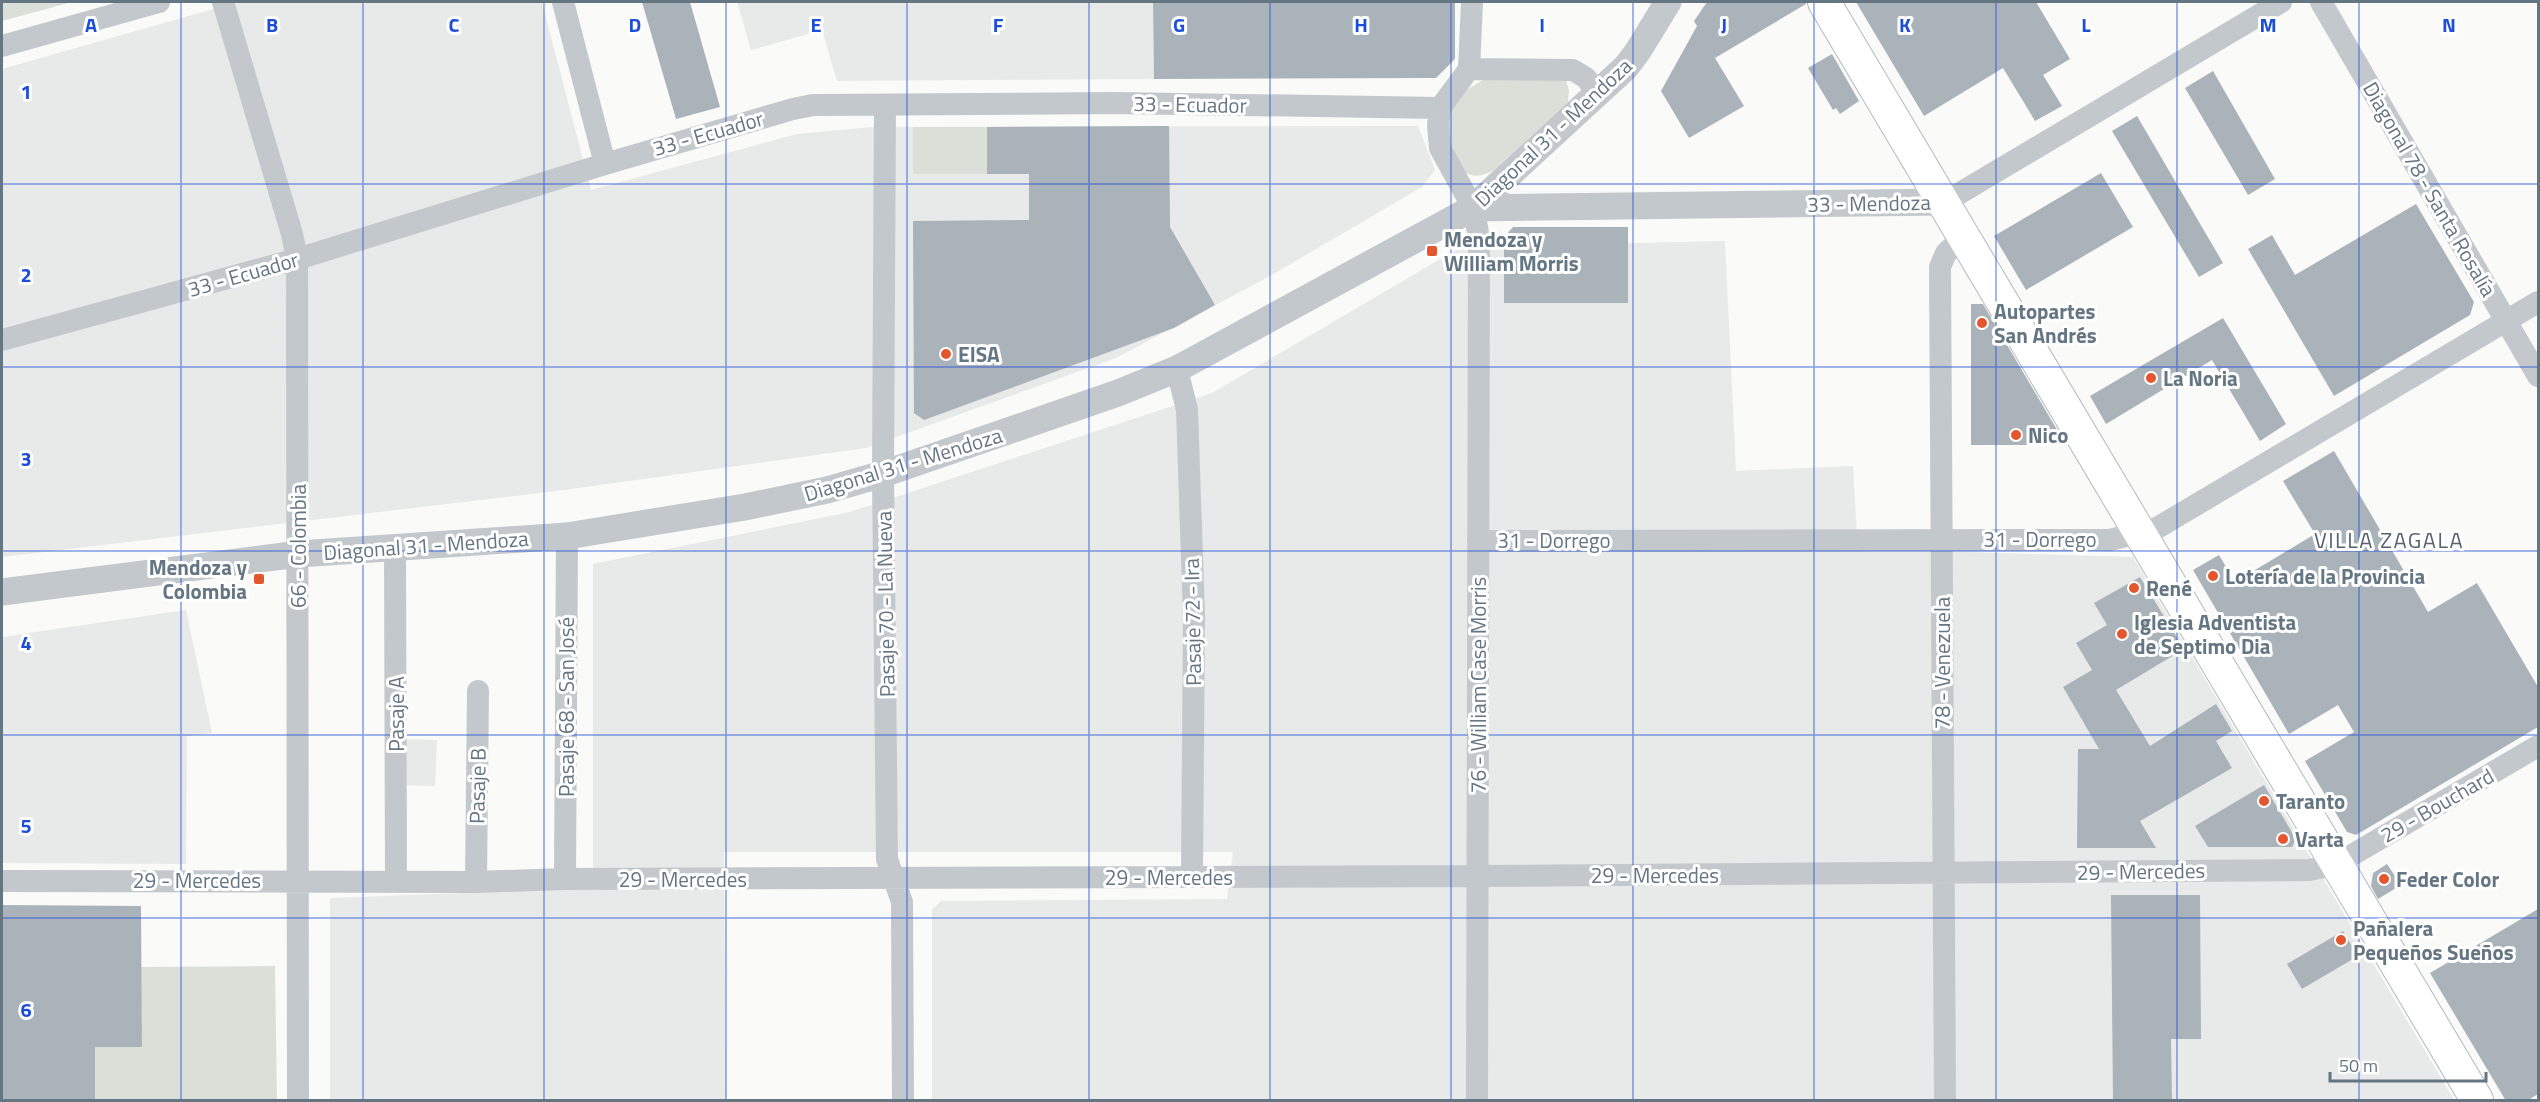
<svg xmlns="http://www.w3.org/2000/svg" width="2540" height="1102" font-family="'Titillium Web',sans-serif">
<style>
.built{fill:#e8e9e9}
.green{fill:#dadfd7}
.building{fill:#aab3b9}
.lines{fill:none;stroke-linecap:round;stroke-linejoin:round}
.secondary-casing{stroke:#b3babf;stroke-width:34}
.minor{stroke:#c3c8cc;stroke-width:22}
.tertiary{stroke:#c3c8cc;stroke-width:27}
.secondary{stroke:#fff;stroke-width:32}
.grid{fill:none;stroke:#1d4ed8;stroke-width:1.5;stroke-opacity:0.55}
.poi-dot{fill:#e4572e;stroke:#fff;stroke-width:2}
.labels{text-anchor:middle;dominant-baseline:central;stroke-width:6;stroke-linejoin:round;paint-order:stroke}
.street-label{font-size:21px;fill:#657683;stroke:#fff}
.poi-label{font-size:21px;font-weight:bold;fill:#657683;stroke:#fff;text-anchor:start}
.neighbourhood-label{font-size:22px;letter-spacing:1.5px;fill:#57646e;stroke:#fff}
.grid-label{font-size:20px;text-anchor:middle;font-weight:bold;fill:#1d4ed8;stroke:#fff;stroke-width:6;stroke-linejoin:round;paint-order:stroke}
</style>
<rect width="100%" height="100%" fill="#fafaf8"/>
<path class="built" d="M238,2H542L591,190L797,134L871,127L1418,126L1435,170L1422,187L1270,276L1116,358L866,448L564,490L2,557V69Z
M737,2H1153L1154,79L837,81L822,30L751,50Z
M1725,241L1736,471L1853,466L1858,552H1965L2133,557L2454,1100H932V910L941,901L1227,899L1233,852H724L726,1100H330V898L593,888V564L850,512L1212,393L1461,247Z
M186,610L212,733L187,736L186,864L2,863V637Z
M403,739L437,740L435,786L403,785Z"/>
<path class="green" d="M2,2H72L2,21Z
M1488,77L1566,81L1569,90L1568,102L1495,169C1452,199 1434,120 1460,95C1468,88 1479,83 1488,77Z
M913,127H987V174H913Z
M275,966L277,1100H95V1047H142L141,967Z"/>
<path class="building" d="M642,2H690L720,107L676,119Z
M1153,2H1455V59L1436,78L1154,79Z
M1707,2H1806V4L1715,58L1744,106L1689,138L1661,91L1697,26L1694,21Z
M1856,2H2036L2070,59L2043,75L2062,106L2035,121L2003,68L1924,116Z
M1832,54L1859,101L1840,114L1836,108L1833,110L1808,68Z
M2213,71L2275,179L2248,195L2185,88Z
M2137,116L2223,263L2199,277L2112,131Z
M1169,126L1170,227L1215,305L1174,328L924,420L914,413L913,221L1029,220V174H987V127Z
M2101,173L2133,227L2026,290L1994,236Z
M2416,204L2474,302L2470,315L2334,396L2248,249L2272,235L2295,275Z
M1513,227H1628V303H1504V237Z
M1971,304H1983L2066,445H1971Z
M2223,318L2286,424L2260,441L2212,360L2106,424L2090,396Z
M2334,451L2428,612L2477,583L2538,687V727L2356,835L2347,832L2305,761L2354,732L2338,705L2289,734L2193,570L2219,555L2235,582L2315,534L2283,481Z
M2140,577L2184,649L2116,690L2150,746L2216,704L2232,731L2216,741L2232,768L2140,821L2156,848H2077L2078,749H2099L2063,687L2092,670L2076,643L2107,625L2094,603Z
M2264,785L2296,839L2292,847H2208L2195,826Z
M2387,864L2401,885L2378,899L2371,886L2373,873Z
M2111,895H2200L2201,1039H2171L2172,1101H2113Z
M3,905L141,906L142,1047H95V1101H2Z
M2538,909V1094L2527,1101H2506L2430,973Z
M2343,931L2358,956L2302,989L2287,964Z"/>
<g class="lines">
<defs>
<path id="secondary" d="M1824,2L2477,1100"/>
</defs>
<use href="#secondary" class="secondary-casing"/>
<path class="minor" d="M223,2L292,234L297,259L298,1100
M563,2L605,164
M1472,2L1469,69L1440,108L1438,125L1440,148L1473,208L1479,237L1477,1100
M2321,2L2538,376
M2,46L159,2
M1469,69L1573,70L1586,78L1598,93
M885,105L883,474L887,859L902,902L903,1100
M1945,202L2281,2
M2,340L297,259L605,164L793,109L813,105L1119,103L1440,108
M1177,369L1187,410L1194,616L1192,876
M1478,541L2110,540L2157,528L2538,302
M395,547L396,881
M565,879L567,536
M2,881L476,882L565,879L1478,876L2309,870L2335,865L2538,746
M476,882L478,691
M1945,1100L1940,267L1946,253L1965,235"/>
<path class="tertiary" d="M1473,208L1945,202
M2,592L299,554L567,536L745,507L827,490L883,474L1118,393L1177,369L1473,208L1626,67L1638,51L1668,2"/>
<use href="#secondary" class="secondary"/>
</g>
<path class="grid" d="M181,2V1100M363,2V1100M544,2V1100M726,2V1100M907,2V1100M1089,2V1100M1270,2V1100M1451,2V1100M1633,2V1100M1814,2V1100M1996,2V1100M2177,2V1100M2359,2V1100M2,184H2538M2,367H2538M2,551H2538M2,735H2538M2,918H2538"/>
<g class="poi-dot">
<rect x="1426" y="245" width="12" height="12" rx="3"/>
<circle cx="1982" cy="323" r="6"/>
<circle cx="946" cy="354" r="6"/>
<circle cx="2151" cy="378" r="6"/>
<circle cx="2016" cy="435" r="6"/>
<circle cx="2213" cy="576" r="6"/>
<rect x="253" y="573" width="12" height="12" rx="3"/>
<circle cx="2134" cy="588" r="6"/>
<circle cx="2122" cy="634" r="6"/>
<circle cx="2264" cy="801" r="6"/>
<circle cx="2283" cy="839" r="6"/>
<circle cx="2384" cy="879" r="6"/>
<circle cx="2341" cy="940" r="6"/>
</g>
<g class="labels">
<g class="street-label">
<text transform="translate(1190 104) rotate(1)">33 - Ecuador</text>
<text transform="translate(1553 132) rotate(-43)">Diagonal 31 - Mendoza</text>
<text transform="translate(708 133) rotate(-16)">33 - Ecuador</text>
<text transform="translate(2430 189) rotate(60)">Diagonal 78 - Santa Rosalía</text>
<text transform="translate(1869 203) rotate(-1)">33 - Mendoza</text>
<text transform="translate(243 274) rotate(-16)">33 - Ecuador</text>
<text transform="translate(903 464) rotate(-17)">Diagonal 31 - Mendoza</text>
<text x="2040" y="539">31 - Dorrego</text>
<text x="1554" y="540">31 - Dorrego</text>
<text transform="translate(426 545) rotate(-4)">Diagonal 31 - Mendoza</text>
<text transform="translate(298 546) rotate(-90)">66 - Colombia</text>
<text transform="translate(885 604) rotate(-91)">Pasaje 70 - La Nueva</text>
<text transform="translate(1192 622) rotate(-91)">Pasaje 72 - Ira</text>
<text transform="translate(1942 663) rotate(-90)">78 - Venezuela</text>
<text transform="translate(1478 685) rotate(-90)">76 - William Case Morris</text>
<text transform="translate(566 707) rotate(-90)">Pasaje 68 - San José</text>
<text transform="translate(396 714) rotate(-90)">Pasaje A</text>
<text transform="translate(477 786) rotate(-89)">Pasaje B</text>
<text transform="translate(2437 805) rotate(-30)">29 - Bouchard</text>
<text transform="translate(2141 871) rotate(-1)">29 - Mercedes</text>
<text x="1655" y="875">29 - Mercedes</text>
<text x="1169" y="877">29 - Mercedes</text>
<text x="683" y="879">29 - Mercedes</text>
<text x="197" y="880">29 - Mercedes</text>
</g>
<g class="poi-label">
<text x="1444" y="239">Mendoza y<tspan x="1444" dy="24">William Morris</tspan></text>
<text x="1994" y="311">Autopartes<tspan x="1994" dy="24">San Andrés</tspan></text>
<text x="958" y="354">EISA</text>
<text x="2163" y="378">La Noria</text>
<text x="2028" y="435">Nico</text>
<text x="247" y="567" text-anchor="end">Mendoza y<tspan x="247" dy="24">Colombia</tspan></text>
<text x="2225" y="576">Lotería de la Provincia</text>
<text x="2146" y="588">René</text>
<text x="2134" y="622">Iglesia Adventista<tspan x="2134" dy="24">de Septimo Dia</tspan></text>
<text x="2276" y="801">Taranto</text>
<text x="2295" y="839">Varta</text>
<text x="2396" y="879">Feder Color</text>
<text x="2353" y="928">Pañalera<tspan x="2353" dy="24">Pequeños Sueños</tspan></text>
</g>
<g class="neighbourhood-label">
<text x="2389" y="540">VILLA ZAGALA</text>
</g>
</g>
<g class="grid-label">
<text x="91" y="32">A</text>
<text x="272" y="32">B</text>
<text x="454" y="32">C</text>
<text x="635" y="32">D</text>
<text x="816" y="32">E</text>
<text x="998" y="32">F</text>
<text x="1179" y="32">G</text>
<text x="1361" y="32">H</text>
<text x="1542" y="32">I</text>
<text x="1724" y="32">J</text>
<text x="1905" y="32">K</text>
<text x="2086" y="32">L</text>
<text x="2268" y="32">M</text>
<text x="2449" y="32">N</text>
<text x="26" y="99">1</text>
<text x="26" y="282">2</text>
<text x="26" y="466">3</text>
<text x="26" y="650">4</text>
<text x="26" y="833">5</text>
<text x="26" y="1017">6</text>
</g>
<rect width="2540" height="1102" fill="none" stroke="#657683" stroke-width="6"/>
<path d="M2330 1072v9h156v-9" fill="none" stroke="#657683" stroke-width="3"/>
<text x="2339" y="1072" font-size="18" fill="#657683" stroke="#ffffff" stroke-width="4.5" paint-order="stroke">50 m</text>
</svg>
